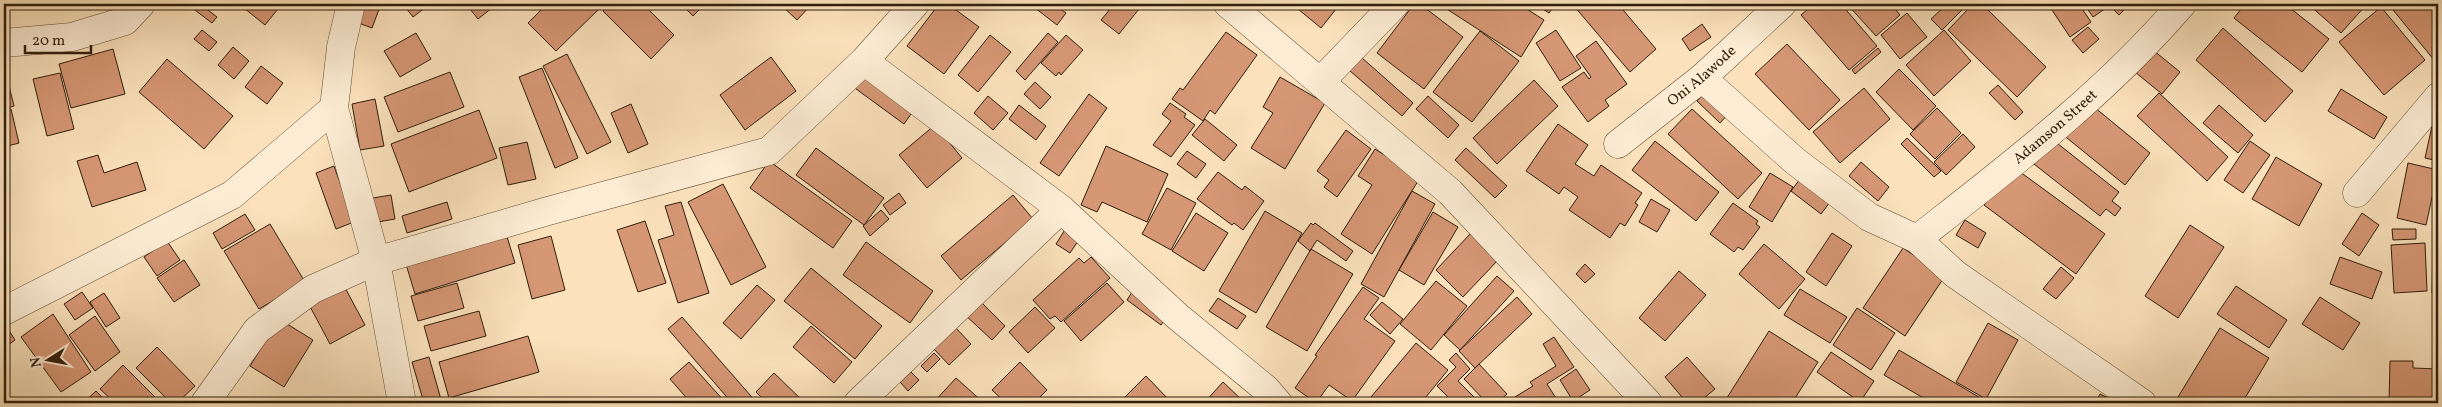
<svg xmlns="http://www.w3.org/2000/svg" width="2442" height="407" font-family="Vollkorn,serif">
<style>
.building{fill:#d69775;stroke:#2f1e0b}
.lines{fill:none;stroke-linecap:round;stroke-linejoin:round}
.minor-casing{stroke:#624f37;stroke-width:29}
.minor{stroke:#fcecd3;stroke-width:28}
.labels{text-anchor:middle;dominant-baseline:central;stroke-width:5;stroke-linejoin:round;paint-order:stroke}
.street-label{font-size:15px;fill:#2f1e0b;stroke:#fcecd3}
</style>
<rect width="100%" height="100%" fill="#fbe2bc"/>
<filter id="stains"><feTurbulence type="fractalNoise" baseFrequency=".004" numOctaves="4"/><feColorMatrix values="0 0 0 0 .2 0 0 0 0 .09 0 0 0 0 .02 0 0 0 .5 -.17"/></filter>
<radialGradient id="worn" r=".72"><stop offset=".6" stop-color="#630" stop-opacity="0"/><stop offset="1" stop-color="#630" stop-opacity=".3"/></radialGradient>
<path class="building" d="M187,4H200L217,17L212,23Z
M239,4H282L265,25Z
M363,4H381L372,28L356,22Z
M403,4H430L413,17Z
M466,4H497L478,19Z
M547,4H594L599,9L556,51L528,23Z
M610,4H643L674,35L651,59L603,11Z
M681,4H705L693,16Z
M780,4H812L797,20Z
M939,4H948L979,27L944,74L907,46Z
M1030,4H1054L1066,13L1057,25Z
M1105,4H1143L1119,34L1101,20L1111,8Z
M1292,4H1340L1321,28Z
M1414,4H1420L1463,37L1424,89L1377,53Z
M1439,4H1519L1544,20L1521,57Z
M1535,4H1555L1549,13Z
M1576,4H1618L1656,49L1630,72L1574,6Z
M1814,4H1841L1877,46L1849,70L1801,15Z
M1847,4H1891L1900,15L1876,36Z
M1947,4H1968L1942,30L1931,19Z
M1973,4H1982L2046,67L2017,97L1948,30Z
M2048,4H2079L2091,22L2070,37Z
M2084,4H2112L2093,17Z
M2115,4H2128L2129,5L2119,15L2111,7Z
M2245,4H2285L2329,39L2302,72L2234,18Z
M2308,4H2367L2341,33Z
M2390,4H2438V56L2434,60L2389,5Z
M2381,7L2425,60L2384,95L2339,42Z
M1907,13L1927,37L1900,59L1881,35Z
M1702,24L1711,37L1690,51L1682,39Z
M2088,27L2099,39L2083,53L2072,40Z
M2223,28L2293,91L2265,122L2196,60Z
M202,30L217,42L209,51L194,39Z
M1556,30L1581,68L1560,81L1536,43Z
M1944,30L1971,61L1934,96L1906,65Z
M1480,31L1519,61L1472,122L1433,92Z
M1226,32L1257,55L1215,114L1210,110L1203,121L1172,99L1180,88L1183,90Z
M416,33L431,59L400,77L384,51Z
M1048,33L1058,42L1025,80L1016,71Z
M990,35L1011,52L978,92L958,75Z
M1066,35L1083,50L1061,75L1059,72L1056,76L1041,63Z
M1596,41L1627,84L1605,100L1609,106L1588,122L1562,87L1584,72L1589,79L1591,77L1576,56Z
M1787,44L1840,100L1809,130L1755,74Z
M233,47L249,61L234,79L218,65Z
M1878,48L1881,52L1855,74L1852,70Z
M113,49L125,94L71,108L59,64Z
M2153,50L2180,72L2162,94L2135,72Z
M567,54L611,142L587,154L543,66Z
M771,57L796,91L745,130L720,95Z
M1361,57L1413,103L1402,116L1349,70Z
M167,59L233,116L204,149L139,92Z
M4,66L14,106L4,109Z
M261,66L283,83L267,104L245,87Z
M542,68L578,158L555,168L519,77Z
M1899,69L1936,106L1913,130L1876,92Z
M450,72L464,107L398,132L384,97Z
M862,72L913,111L904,124L852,86Z
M60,73L74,129L47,136L33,79Z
M1280,77L1325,103L1285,169L1251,148L1273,113L1263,107Z
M1534,80L1558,106L1497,164L1473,138Z
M1035,82L1051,97L1040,109L1024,94Z
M1998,85L2023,112L2015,120L1989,93Z
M1864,88L1890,119L1840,163L1813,132Z
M2341,89L2387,117L2374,139L2328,111Z
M1705,92L1729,113L1720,123L1697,101Z
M2159,93L2228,157L2207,181L2137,116Z
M1089,94L1107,108L1059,176L1040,163Z
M988,96L1008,113L993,130L974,113Z
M1428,96L1459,125L1448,138L1416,109Z
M375,99L384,146L360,150L352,104Z
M2088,102L2150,153L2125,185L2062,134Z
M1170,103L1186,114L1184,117L1195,125L1171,157L1153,145L1171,121L1162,114Z
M631,104L648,144L628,153L611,113Z
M1019,105L1046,126L1036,140L1009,119Z
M2219,105L2253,135L2238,153L2203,123Z
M1937,108L1961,133L1935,159L1910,134Z
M11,109L19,143L4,147V111Z
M1692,109L1762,173L1738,199L1668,134Z
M479,110L497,158L409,192L391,144Z
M1205,119L1237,145L1224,161L1192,135Z
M1558,124L1588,145L1575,164L1594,176L1601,165L1642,193L1635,203L1638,205L1625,226L1620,223L1610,238L1569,210L1578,197L1564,187L1559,194L1526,171Z
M935,125L962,158L927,188L899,155Z
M2432,126L2438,128V161L2425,158Z
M1346,130L1371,149L1337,197L1324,187L1329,180L1317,171Z
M1963,134L1975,147L1946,175L1934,162Z
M1907,138L1941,171L1934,177L1901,144Z
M2053,140L2119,192L2112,201L2121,208L2115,216L2106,209L2100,216L2034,164Z
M1655,141L1719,192L1696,221L1632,170Z
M2250,141L2270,155L2243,193L2224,180Z
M527,142L536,179L508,185L499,148Z
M1106,146L1168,174L1147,222L1102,202L1097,212L1081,205Z
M816,148L884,198L864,225L796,175Z
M1466,148L1507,186L1495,198L1455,160Z
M1375,149L1420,178L1372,254L1341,234L1372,185L1358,176Z
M1187,151L1206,164L1196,178L1177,164Z
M98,155L104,173L137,162L146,190L92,207L77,161Z
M2276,157L2322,184L2299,226L2252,199Z
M769,161L852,221L833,248L750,188Z
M1861,162L1889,187L1878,201L1849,176Z
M2408,163L2438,170L2426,225L2397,218Z
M334,166L354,222L336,229L316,173Z
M2012,166L2105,234L2076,274L1984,205Z
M1218,172L1242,190L1245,186L1264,201L1243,230L1234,223L1232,225L1197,199Z
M1770,173L1793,187L1772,222L1749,207Z
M1800,179L1830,202L1821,214L1791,191Z
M723,184L766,267L731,285L688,202Z
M1167,188L1196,203L1171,250L1142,234Z
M1412,191L1435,204L1384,297L1361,284Z
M899,193L906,203L890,215L883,205Z
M391,195L395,219L372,223L367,199Z
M1013,195L1033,219L961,280L941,256Z
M1651,199L1670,210L1657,232L1639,222Z
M447,202L452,219L407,233L402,216Z
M681,202L709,293L678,303L658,240L674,235L665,206Z
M1733,203L1758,221L1756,224L1760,227L1743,250L1738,247L1734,252L1710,234Z
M881,210L889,219L870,236L863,226Z
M1265,211L1302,233L1256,313L1219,291Z
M1433,212L1458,227L1424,285L1399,270Z
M1196,213L1228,233L1204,271L1172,251Z
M2362,213L2379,225L2359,256L2342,244Z
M245,214L255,230L222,249L213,233Z
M1965,220L1986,233L1978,248L1956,235Z
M645,221L666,283L638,292L617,230Z
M1311,223L1313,225L1315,223L1353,251L1346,261L1317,240L1310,251L1298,241Z
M270,224L305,282L259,309L224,251Z
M2190,225L2224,247L2178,318L2145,296Z
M1066,228L1080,238L1070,253L1056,244Z
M2392,229H2416V239L2393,240Z
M505,230L515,263L415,294L405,261Z
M1471,233L1499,259L1463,297L1436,270Z
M1832,233L1852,246L1826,286L1806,272Z
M551,236L565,290L532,299L518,245Z
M167,241L180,260L157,276L144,257Z
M866,242L933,291L910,323L843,275Z
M2425,243L2427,291L2394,293L2391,245Z
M1764,244L1805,279L1779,309L1739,274Z
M2433,245H2438V293H2432Z
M1903,248L1945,276L1905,336L1863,308Z
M1311,249L1353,274L1307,351L1266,327Z
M1091,257L1110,278L1061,322L1055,316L1050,319L1033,300L1079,258L1084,263Z
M2340,257L2382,272L2372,299L2330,284Z
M184,260L200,285L174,302L157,278Z
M1585,264L1595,274L1585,283L1576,274Z
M2061,267L2074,278L2056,299L2043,289Z
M811,268L882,326L855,359L784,301Z
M1679,271L1706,295L1665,341L1639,318Z
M1497,276L1514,291L1460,350L1444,335Z
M1436,281L1467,306L1431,350L1400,324Z
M342,282L365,325L330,344L307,301Z
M457,283L464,308L418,321L411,296Z
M1107,283L1124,302L1081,341L1064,321Z
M757,285L775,300L741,339L723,323Z
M1136,286L1170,311L1161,325L1127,300Z
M2236,286L2287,320L2269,348L2217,314Z
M1363,287L1379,298L1364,319L1395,341L1352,401L1329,385L1316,403L1295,388L1317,356L1315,355Z
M1800,289L1847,317L1830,343L1784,315Z
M82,292L93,308L75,320L64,304Z
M104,293L120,318L106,327L90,302Z
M1517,297L1532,314L1475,368L1459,351Z
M2320,297L2360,323L2343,350L2302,324Z
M977,298L1005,326L992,340L963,313Z
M1218,298L1246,316L1237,329L1209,311Z
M1382,302L1403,319L1390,334L1370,315Z
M1035,307L1055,328L1028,353L1009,332Z
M1857,308L1895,333L1871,370L1833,345Z
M479,311L486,336L431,351L424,326Z
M53,314L91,372L61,392L21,337Z
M95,316L120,352L95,371L69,335Z
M682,317L757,403H732L668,329Z
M279,319L313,340L284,387L250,366Z
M1988,323L2018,340L1986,399L1956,382Z
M811,326L852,362L834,383L793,347Z
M955,327L971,344L949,365L933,348Z
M2220,328L2269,358L2242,403H2177L2175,402Z
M8,329L15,340L4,348V332Z
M1769,331L1818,362L1792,403H1729L1725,401Z
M528,336L539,372L449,398L439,362Z
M1554,337L1574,367L1547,384L1559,403H1519L1515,397L1533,386L1530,382L1556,366L1543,344Z
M1416,343L1448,370L1421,403H1366Z
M157,347L195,386L177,403H171L136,368Z
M1899,350L1989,403H1932L1884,375Z
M1831,352L1874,381L1860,402L1817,372Z
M934,353L940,359L927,372L921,366Z
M1456,353L1470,369L1458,381L1480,403H1454L1437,386L1456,367L1449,360Z
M429,357L442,403H424L412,362Z
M1687,357L1715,389L1698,403H1687L1665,377Z
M2390,361H2413V368L2438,369V403H2389Z
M689,362L726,403H691L670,379Z
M1020,362L1047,390L1034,403H1006L992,390Z
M1479,364L1507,394L1497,403H1487L1464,379Z
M123,365L161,403H115L100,389Z
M1576,369L1590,390L1573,401L1560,380Z
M911,372L919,380L908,391L900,382Z
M774,373L805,403H767L756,392Z
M1146,376L1172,403H1119Z
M956,378L984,403H933Z
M1223,382L1243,401L1240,403H1204Z
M96,391L108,403H83Z
M2100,394L2118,403H2095Z"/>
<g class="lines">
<defs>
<g id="minor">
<path d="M1228,4L1450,192L1648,403"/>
<path d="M4,43L72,37L125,21L141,4"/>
<path d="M864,61L1061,209L1177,316L1266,389L1278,403"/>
<path d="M1702,78L1795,161L1869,217L1917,239L1955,274L2142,403"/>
<path d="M1320,82L1395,4"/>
<path d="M334,108L376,261L402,403"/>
<path id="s1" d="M1618,144L1702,78L1782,4"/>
<path d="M2357,193L2438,97"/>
<path id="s2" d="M1917,239C2010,166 2105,94 2182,4"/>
<path d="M4,311L232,195L334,108L341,47L351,4"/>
<path d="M205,403L257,330L313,289L376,261L548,211L769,151L864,61L915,4"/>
<path d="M858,403L1061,209"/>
</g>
</defs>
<use href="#minor" class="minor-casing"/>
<use href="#minor" class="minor"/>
</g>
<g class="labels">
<g class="street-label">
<text stroke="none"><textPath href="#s1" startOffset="108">Oni Alawode</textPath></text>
<text stroke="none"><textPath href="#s2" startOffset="178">Adamson Street</textPath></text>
</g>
</g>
<rect width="2442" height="407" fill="none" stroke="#fbe2bc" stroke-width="20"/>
<rect x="5" y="5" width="2432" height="397" fill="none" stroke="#2f1e0b" stroke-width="2.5"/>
<rect x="10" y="10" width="2422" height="387" fill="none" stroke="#2f1e0b"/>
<g transform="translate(48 360) rotate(259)" stroke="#fcecd3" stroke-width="4" paint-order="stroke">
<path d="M0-4L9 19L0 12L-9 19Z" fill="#2f1e0b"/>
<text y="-8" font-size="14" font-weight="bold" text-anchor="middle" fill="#2f1e0b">N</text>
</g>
<path d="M25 45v8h66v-8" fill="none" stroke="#2f1e0b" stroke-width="2.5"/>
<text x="32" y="45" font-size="15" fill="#2f1e0b" stroke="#fcecd3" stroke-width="4" paint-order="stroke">20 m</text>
<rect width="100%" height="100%" filter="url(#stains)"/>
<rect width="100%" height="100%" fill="url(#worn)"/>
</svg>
